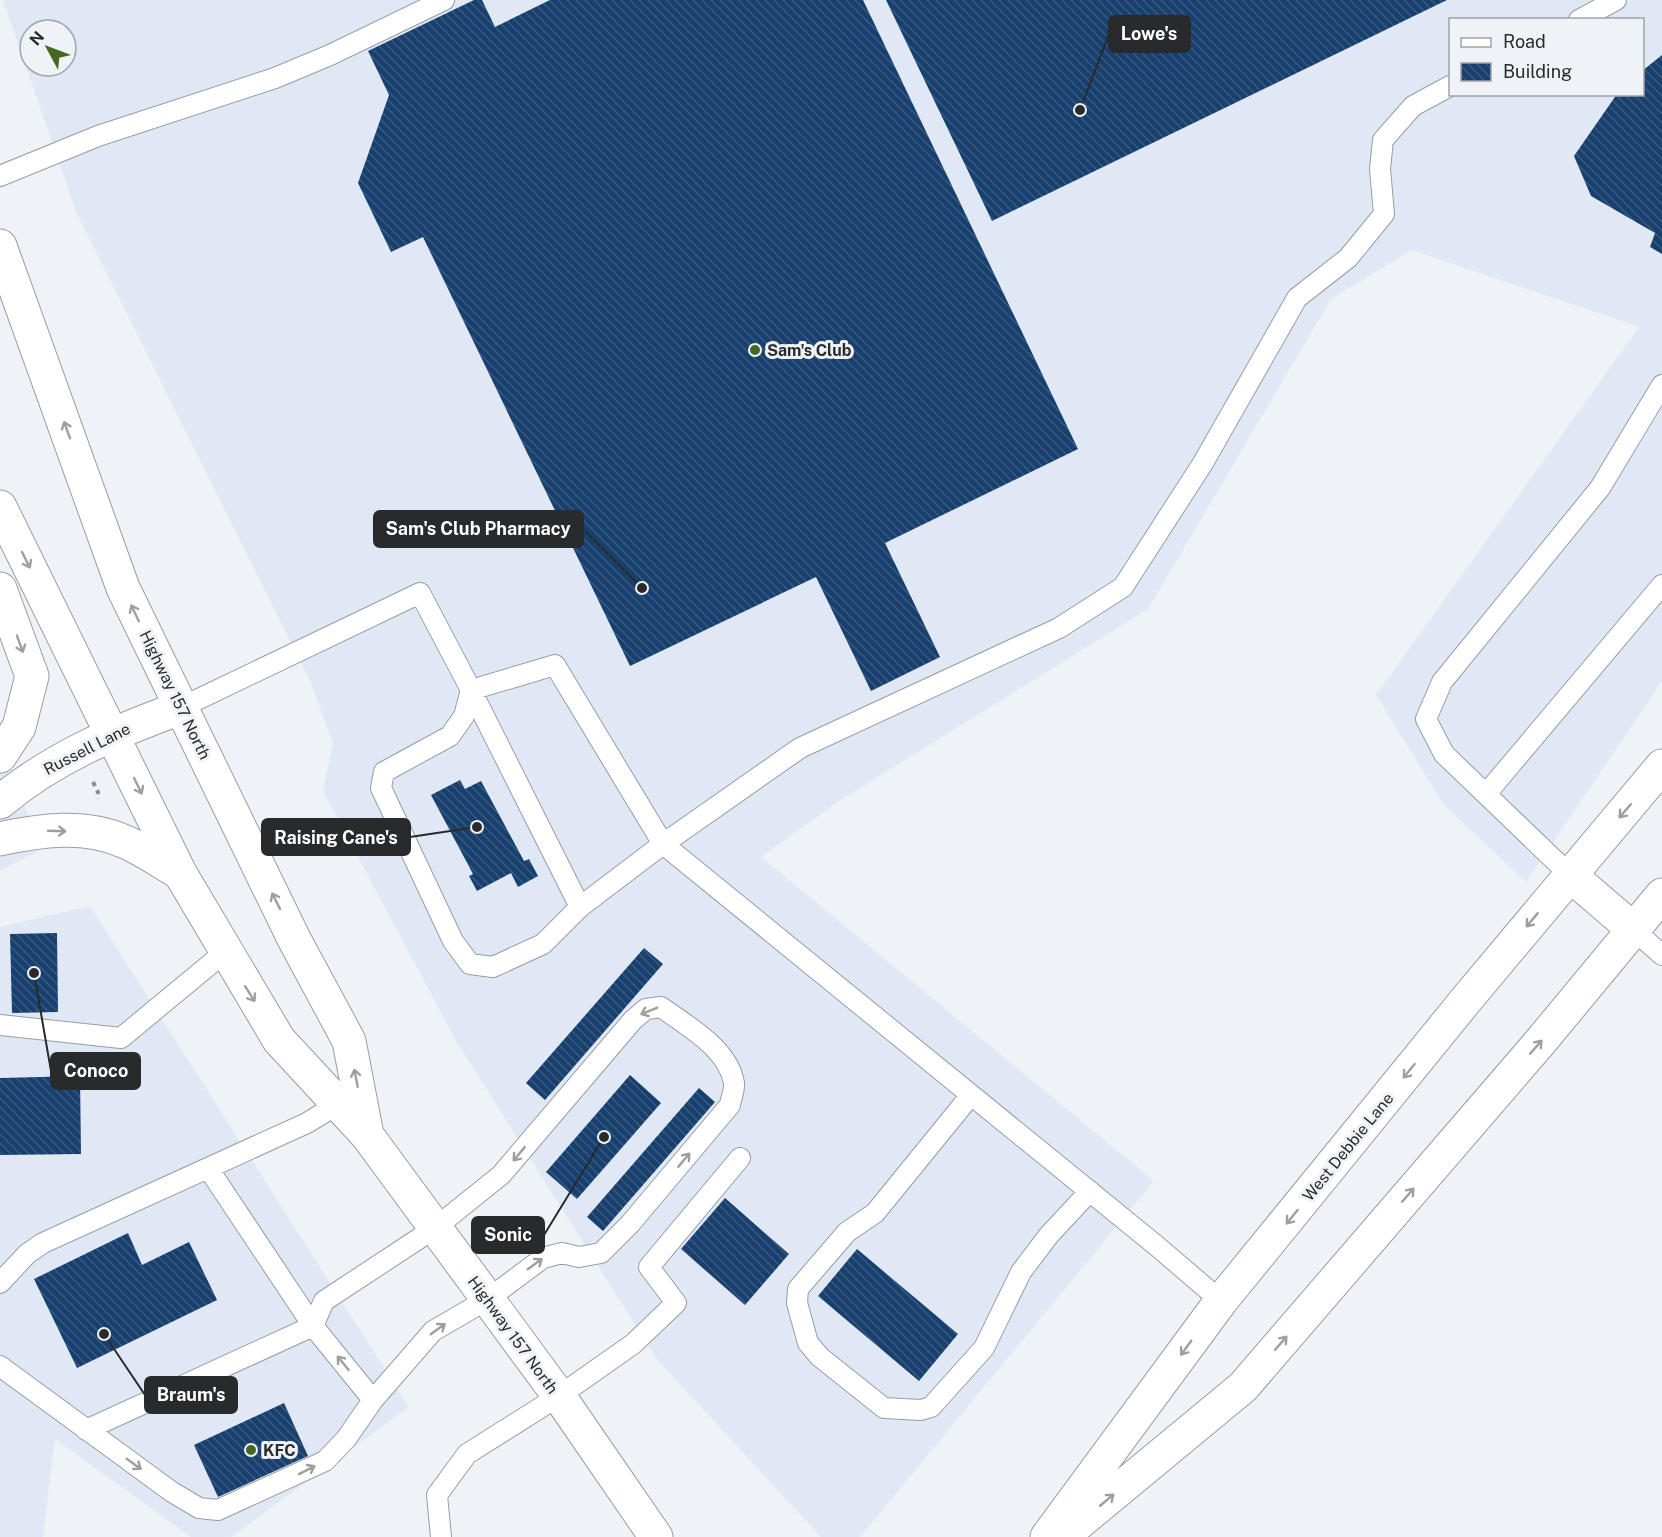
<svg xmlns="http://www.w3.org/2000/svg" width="1662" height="1537" font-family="'Public Sans',sans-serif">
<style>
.built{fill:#dfe8f4;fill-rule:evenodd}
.building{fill:url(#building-back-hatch)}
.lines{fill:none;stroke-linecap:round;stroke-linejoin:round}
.service-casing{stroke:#999da1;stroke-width:22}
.minor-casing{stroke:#999da1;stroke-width:35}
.secondary-casing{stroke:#999da1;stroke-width:35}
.primary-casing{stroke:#999da1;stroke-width:35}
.path{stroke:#8c8e92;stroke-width:4;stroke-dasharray:4.5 4.5;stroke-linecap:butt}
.service{stroke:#fff;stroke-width:20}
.minor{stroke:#fff;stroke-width:33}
.secondary{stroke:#fff;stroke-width:33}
.primary{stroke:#fff;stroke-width:33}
.oneway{stroke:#9f9fa0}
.poi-dot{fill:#446821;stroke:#eff3f8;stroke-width:2}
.labels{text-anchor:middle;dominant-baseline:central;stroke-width:6;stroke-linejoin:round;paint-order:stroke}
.poi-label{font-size:16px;font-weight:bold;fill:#292a2c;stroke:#eff3f8;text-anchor:start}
.street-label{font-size:16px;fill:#292a2c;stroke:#eff3f8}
.leader{fill:none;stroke:#292a2c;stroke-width:2}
.callout-dot{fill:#292a2c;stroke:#eff3f8;stroke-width:2}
.callout{fill:#292a2c;stroke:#292a2c;stroke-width:2}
.callout-label{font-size:18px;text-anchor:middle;font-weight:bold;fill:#fff}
</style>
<defs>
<pattern id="building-back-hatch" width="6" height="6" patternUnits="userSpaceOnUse" patternTransform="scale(1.5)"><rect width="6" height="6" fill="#17406e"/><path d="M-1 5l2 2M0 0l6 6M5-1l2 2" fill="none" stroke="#39597e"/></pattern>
</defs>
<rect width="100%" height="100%" fill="#eff3f8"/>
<path class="built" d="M3,0H1662V681L1526,882L1444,805L1376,695L1639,327L1412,250L1331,299L1148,609L839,801L761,857L1154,1181L860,1537H821L656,1358L455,1039L323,791L333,743L310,681L77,214ZM1450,20H1642V94H1450ZM30,30H66V66H30Z
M0,755L44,848L0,871Z
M90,906L409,1407L231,1537H191L55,1439L43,1537H0V927Z"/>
<path class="building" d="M474,0H482L495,27L550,0H863L1078,449L885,543L940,657L871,691L816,577L630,666L423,237L391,252L358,183L389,95L368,51Z
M886,0H1447L992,221Z
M1662,55V254L1650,247L1655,233L1591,196L1574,156L1617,94H1642V71Z
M460,780L465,789L481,781L524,861L529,859L538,876L518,887L511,873L477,891L469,876L473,874L431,795Z
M57,933L58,1012L12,1013L10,934Z
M644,948L663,964L545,1100L526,1083Z
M630,1075L661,1103L577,1199L546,1172Z
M80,1076L81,1154L0,1155V1078Z
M699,1088L715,1102L603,1231L587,1217Z
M725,1198L789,1254L745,1305L681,1249Z
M128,1233L142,1265L189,1242L217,1300L77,1368L34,1279Z
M857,1249L958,1334L919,1381L818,1296Z
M284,1403L308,1456L218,1497L194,1445Z"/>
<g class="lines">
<defs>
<path id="service" d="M1579,20L1616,0
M0,176L98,136L275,78L330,55L444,0
M471,690L580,907L543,944L493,967L470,964L453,941L381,788L384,772L450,736L464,716Z
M180,708L420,593L471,690L555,665L663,844L1158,1247L1221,1301
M1486,794L1662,585
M1570,875L1444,754L1426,719L1442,682L1600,488L1662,385
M580,907L663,844L800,748L1059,628L1123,587L1203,463L1297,298L1348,258L1384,214L1380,169L1383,140L1413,106L1450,86
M1634,930L1662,955
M0,1025L121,1038L225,952
M971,1095L875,1213L847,1232L798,1289L797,1303L808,1343L820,1357L884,1408L921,1410L931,1407L984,1348L1021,1272L1049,1235L1090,1191
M208,1168L313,1326L373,1400
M0,1283L27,1254L43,1243L307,1123L338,1104
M0,1366L172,1492L199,1508L218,1510L325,1461L346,1439L373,1400L433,1331L488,1299L543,1258L562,1253L579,1257L601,1253L630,1224L730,1105C731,1098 735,1089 734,1083C728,1048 687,1026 661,1007L646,1009L633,1020L501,1175L435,1228L324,1301L313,1326L86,1430
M441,1537L437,1495L467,1454L559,1396L633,1344L676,1303L649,1267L740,1158"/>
<path id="minor" d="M0,802C54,757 115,732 180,708"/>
<path id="secondary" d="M1570,875L1634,930
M1063,1536L1243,1387L1541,1041L1662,895
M1047,1537L1221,1301L1466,1000L1662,766"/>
<path id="primary" d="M0,246L123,588L294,939L349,1041L367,1135
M0,507L180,873L279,1040L367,1135L559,1396L656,1537
M0,589L32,676L19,727L0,756
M0,839C40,830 84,824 123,841C143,849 162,863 180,873"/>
</defs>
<use href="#service" class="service-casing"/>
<use href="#minor" class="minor-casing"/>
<use href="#secondary" class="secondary-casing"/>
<use href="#primary" class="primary-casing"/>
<path class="path" d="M93,782L98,792L97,799"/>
<use href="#service" class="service"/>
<use href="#minor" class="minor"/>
<use href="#secondary" class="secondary"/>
<use href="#primary" class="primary"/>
</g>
<defs><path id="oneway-shaft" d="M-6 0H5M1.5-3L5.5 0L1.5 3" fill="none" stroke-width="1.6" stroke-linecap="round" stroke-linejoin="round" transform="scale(1.5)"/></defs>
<g class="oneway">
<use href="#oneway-shaft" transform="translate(67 430) rotate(-110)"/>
<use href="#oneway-shaft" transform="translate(26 560) rotate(64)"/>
<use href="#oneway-shaft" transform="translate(135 613) rotate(-115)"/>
<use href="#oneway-shaft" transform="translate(20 644) rotate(70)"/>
<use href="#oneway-shaft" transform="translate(138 786) rotate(64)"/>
<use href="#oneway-shaft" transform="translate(1625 811) rotate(131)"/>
<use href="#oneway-shaft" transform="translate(57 831) rotate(2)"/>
<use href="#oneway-shaft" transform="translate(276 901) rotate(-116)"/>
<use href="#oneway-shaft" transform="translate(1532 920) rotate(130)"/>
<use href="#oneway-shaft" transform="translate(250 994) rotate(58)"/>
<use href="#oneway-shaft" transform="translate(649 1011) rotate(158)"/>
<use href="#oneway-shaft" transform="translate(1536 1047) rotate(-49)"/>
<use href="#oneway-shaft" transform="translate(1409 1071) rotate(129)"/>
<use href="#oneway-shaft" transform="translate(356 1078) rotate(-101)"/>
<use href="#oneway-shaft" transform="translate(519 1154) rotate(130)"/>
<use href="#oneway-shaft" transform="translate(684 1160) rotate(-50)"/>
<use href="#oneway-shaft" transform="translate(1408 1195) rotate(-49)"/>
<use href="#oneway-shaft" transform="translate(1292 1217) rotate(129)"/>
<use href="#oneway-shaft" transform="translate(535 1264) rotate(-36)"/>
<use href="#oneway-shaft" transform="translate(438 1329) rotate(-36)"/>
<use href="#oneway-shaft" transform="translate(1281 1343) rotate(-49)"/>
<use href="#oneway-shaft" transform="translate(1186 1348) rotate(126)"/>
<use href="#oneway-shaft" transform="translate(343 1363) rotate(-129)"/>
<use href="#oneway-shaft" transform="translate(134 1464) rotate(36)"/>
<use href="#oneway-shaft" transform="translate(307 1470) rotate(-27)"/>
<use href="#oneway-shaft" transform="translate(1107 1500) rotate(-40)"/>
</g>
<g class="poi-dot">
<circle cx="755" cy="350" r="6"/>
<circle cx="251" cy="1450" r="6"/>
</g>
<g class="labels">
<g class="poi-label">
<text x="767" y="350">Sam's Club</text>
<text x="263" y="1450">KFC</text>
</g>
<g class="street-label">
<text transform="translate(175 695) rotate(64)">Highway 157 North</text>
<text transform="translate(87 749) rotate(-27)">Russell Lane</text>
<text transform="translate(1348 1147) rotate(-51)">West Debbie Lane</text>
<text transform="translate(513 1335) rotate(54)">Highway 157 North</text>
</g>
</g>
<path class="leader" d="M1080 110L1109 34M642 588L583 529M477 827L410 837M34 973L51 1071M604 1137L544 1235M104 1334L145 1395"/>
<g class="callout-dot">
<circle cx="1080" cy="110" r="6"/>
<circle cx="642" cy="588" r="6"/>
<circle cx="477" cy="827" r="6"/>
<circle cx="34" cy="973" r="6"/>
<circle cx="604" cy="1137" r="6"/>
<circle cx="104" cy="1334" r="6"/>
</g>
<g class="callout">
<rect x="1109" y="16" width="81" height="36" rx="6"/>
<rect x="374" y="511" width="209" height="36" rx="6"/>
<rect x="262" y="819" width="148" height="36" rx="6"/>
<rect x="51" y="1053" width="89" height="36" rx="6"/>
<rect x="472" y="1217" width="72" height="36" rx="6"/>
<rect x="145" y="1377" width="92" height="36" rx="6"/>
</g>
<g class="callout-label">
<text x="1149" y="40">Lowe's</text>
<text x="478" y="535">Sam's Club Pharmacy</text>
<text x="336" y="844">Raising Cane's</text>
<text x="96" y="1077">Conoco</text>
<text x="508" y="1241">Sonic</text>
<text x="191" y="1401">Braum's</text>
</g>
<rect x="1449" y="18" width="195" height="78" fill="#eff3f8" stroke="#a0a3a6" stroke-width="1.5"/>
<rect x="1461" y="38" width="30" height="9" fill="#ffffff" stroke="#a0a3a6" stroke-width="1.5"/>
<text x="1503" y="48" font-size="18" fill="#292a2c">Road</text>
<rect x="1461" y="63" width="30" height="18" fill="url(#building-back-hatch)" stroke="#a0a3a6" stroke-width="1.5"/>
<text x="1503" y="78" font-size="18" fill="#292a2c">Building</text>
<g transform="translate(48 48) rotate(311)"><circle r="28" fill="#eff3f8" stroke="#a0a3a6" stroke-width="1.5"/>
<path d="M0-4.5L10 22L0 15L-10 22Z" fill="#446821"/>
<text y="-9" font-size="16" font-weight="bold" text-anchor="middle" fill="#292a2c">N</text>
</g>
</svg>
